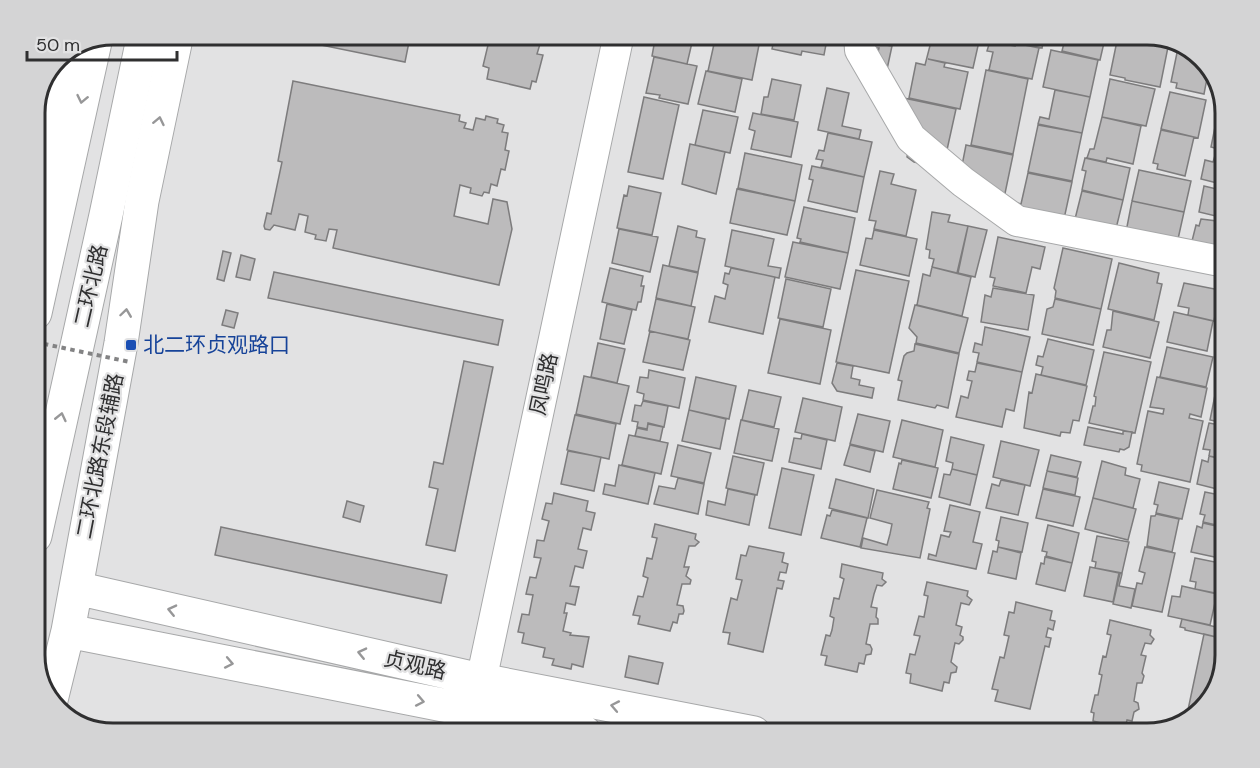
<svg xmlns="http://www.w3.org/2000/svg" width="1260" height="768" font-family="'DM Sans','Noto Sans SC',sans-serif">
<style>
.building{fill:#bcbbbc;stroke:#7d7c7d;stroke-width:1.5}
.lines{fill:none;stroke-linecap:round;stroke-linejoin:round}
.minor-casing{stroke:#a7a8a9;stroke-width:32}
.major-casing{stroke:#a7a8a9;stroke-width:35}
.highway-casing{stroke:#a7a8a9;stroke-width:35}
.minor{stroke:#fff;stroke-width:30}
.major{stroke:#fff;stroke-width:33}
.highway{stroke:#fff;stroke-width:33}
.path-bridge{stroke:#838384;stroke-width:4;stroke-dasharray:4.5 4.5;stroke-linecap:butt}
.oneway{stroke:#979798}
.transit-dot{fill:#1a4fb4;stroke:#e2e2e3;stroke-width:2}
.labels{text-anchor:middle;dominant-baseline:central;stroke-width:4.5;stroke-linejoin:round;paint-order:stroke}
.street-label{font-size:21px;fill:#2f2f30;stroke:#e2e2e3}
.transit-label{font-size:21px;fill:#164399;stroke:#e2e2e3;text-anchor:start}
.rim{fill:none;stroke:#2f2f30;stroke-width:3}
</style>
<rect width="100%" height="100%" fill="#e2e2e3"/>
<path class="building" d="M302,34H393L392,38L399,40L400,34H407L406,41L409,42L405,62L301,41Z
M495,34L509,37L510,34H531L530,41L540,44L537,54L543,55L536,82L532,81L530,89L487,79L489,68L483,66L488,45H492Z
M656,34H694L687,64L652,56Z
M733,34H762L760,41Z
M775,34H828L824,55L802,51L801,55L772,49Z
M933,34H969L980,37L973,68L928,59L945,63L944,67L968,72L960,109L909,98L916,63L925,65Z
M991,34H1045L1042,48L990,36Z
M1060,34H1106L1100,60L1062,51L1065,39L1060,38Z
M1119,34H1147L1167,40L1166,46Z
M716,35L759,45L752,80L708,71Z
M1118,36L1168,47L1160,87L1125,80V78L1110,75Z
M990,41L1015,46V43L1039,48L1032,79L989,70L993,52L987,51Z
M880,42L879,44L892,46L883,88L873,74L879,48H869L870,44Z
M1179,43L1187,45L1209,68L1204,94L1176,88L1177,83L1171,82Z
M1051,50L1098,60L1090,97L1043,87Z
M654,57L697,66L688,104L659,98L660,95L646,93Z
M986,70L1028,79L1013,154L971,145Z
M706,71L742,79L735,112L698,104Z
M772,79L801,85L794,120L761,114L764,97H768Z
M1110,79L1155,89L1146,126L1102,117Z
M293,81L460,115L459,121L466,123L464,128L473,130L476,118L485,120L486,116L498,119L497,123L504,125L502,132L508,133L505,150L509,151L505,170L501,169L497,186L491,184L489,193L484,192L482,196L470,193L471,188L460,185L454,216L488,224L493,199L507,202L512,229L499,285L333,248L337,230L329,229L326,241L315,239L316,235L305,232L308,216L299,214L295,230L274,225L270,230L265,229L264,226L267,213L271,214L282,162L278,161Z
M827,88L849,93L842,126L861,130L859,139L818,130Z
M1055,90L1090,97L1082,133L1038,124L1040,117L1049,119Z
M1170,92L1206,100L1198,138L1161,129Z
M644,97L679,105L663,179L628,172Z
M899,97L956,109L943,168L914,162L907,157L911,136Z
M1221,98L1225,108V119L1217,117Z
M703,110L738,117L730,153L695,145Z
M753,113L798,122L791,157L751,149L755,131L749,129Z
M1102,117L1141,126L1133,164L1107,158L1106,162L1087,158L1090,149H1094Z
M1216,122L1225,125V151L1211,147Z
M1038,125L1082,133L1072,181L1028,172Z
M1161,130L1194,137L1185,176L1157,169L1158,164L1153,163Z
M828,133L872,142L864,177L821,167L823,160L816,159L819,150L824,151Z
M690,144L725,152L716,194L682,184Z
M966,145L1013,155L1003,203L957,191Z
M1217,149L1225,152V185L1201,179L1205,160L1213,162Z
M745,153L802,165L795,201L738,188Z
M1085,158L1130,168L1123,200L1082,190L1086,171L1082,170Z
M812,166L864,177L857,212L808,201L813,180L809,179Z
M1139,170L1191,181L1184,212L1132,201Z
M880,171L894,174L891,184L916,190L906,236L874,229L876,221L869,220Z
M1028,173L1072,182L1064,219L1014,216L1017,203L1021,204Z
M629,186L661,193L652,235L617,228L624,195L627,196Z
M1204,186L1225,191V222L1215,219L1216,216L1199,212Z
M737,189L795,201L787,235L730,223Z
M1082,191L1123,200L1113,241L1073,227Z
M1132,201L1184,212L1176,248L1125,237Z
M804,207L855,218L848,253L800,242L801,239L797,238Z
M932,212L950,215L948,222L968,226L957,273L932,267L934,259L929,258L930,250L926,249Z
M1201,219L1225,222V258L1191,245L1196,225L1199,226Z
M678,226L697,231L696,237L705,239L698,272L669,266Z
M968,226L987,230L975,277L958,273Z
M619,229L658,237L650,272L612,263Z
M732,230L774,239L768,266L781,268L779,278L725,266Z
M874,230L917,239L909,276L860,265L866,238L872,239Z
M998,237L1045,247L1040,269L1032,267L1026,293L993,286L995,278L990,277Z
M793,242L848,253L840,289L785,277Z
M1063,248L1112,259L1101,309L1055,298L1056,291L1054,288Z
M223,251L231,253L224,281L217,279Z
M241,255L255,259L250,280L236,277Z
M1119,263L1159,273L1157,283L1162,284L1154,320L1108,309Z
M663,265L698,273L691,306L656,298Z
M932,267L971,277L962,316L917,305L923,274L930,276Z
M610,268L643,276L641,286H644L641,302H638L636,310L602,302Z
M731,268L775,277L763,334L709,322L715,296L725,299L728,285L723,283L725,273L729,274Z
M856,270L909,281L889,373L836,362Z
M274,272L503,320L498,345L268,298Z
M786,279L831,289L823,327L778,318Z
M1184,283L1220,290L1214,321L1188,315L1189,308L1178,306Z
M993,288L1034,295L1028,330L981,322L985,295L991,297Z
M656,299L695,307L688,339L649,331Z
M1055,299L1101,309L1093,345L1042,334L1047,309L1053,307Z
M607,304L632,310L624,344L600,339Z
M915,305L968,318L959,353L916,343L917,337L909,328Z
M226,310L238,313L234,328L222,325Z
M1113,311L1159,322L1150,358L1103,347L1107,330H1111Z
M1174,312L1213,321L1207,351L1167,342Z
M780,319L831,330L820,384L768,373Z
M985,327L1030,337L1022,372L977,362L979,353L973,352L975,343L982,345Z
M650,331L690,340L683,370L643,362Z
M1048,339L1094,350L1086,385L1041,375L1043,367L1036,365L1038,356L1043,357Z
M598,343L625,349L617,383L591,377Z
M915,344L959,354L948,408L937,405L935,408L898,400L902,381L898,380L904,356L907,353L914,351Z
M1167,347L1213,357L1206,387L1160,377Z
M1104,352L1151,362L1135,433L1089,423L1093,406H1095L1096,397L1094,396Z
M1223,358L1225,359V392L1216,390Z
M464,361L493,367L455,551L426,545L438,489L429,487L434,462L443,464Z
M837,363L853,366L851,378L860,380L859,385L874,388L872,398L837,391L832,383Z
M977,363L1022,372L1014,411L1006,409L1002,427L956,417L961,396L968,398L972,381L967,380L969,371L975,372Z
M649,370L685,378L679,408L643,400L644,394L637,392L640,377L648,378Z
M1036,374L1087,386L1079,421L1073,420L1070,433L1061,432L1060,436L1024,428L1029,392L1032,393Z
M584,376L629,386L620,424L576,414Z
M696,377L736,386L729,419L689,410Z
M1157,377L1207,388L1201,417L1190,414L1189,418L1203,421L1190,482L1141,471L1142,465L1137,464L1148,411L1163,414L1164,409L1150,407Z
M749,390L781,397L774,427L742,420Z
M1216,390L1225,392V423L1210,420Z
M803,398L842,407L835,441L795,432Z
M643,401L668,406L664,427L648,423L647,429L637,427L638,422L632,421L635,405L641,406Z
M689,410L726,419L720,449L682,441Z
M858,414L890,421L883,452L850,444Z
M575,415L616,424L609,459L567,450Z
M741,420L779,429L772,461L734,453Z
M902,420L943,430L935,467L893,457Z
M1209,423L1225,426V459L1209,456L1210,450L1203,449Z
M648,424L663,427L660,441L635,436L637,428L647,430Z
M1088,427L1123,434V431L1132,432L1129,447L1124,450L1120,449L1119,452L1084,445Z
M802,434L827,440L821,469L789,462L794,438L801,439Z
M629,435L668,443L661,474L622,465Z
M951,437L984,445L977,475L952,469L953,463L946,461Z
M1001,441L1039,450L1030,486L993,477Z
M678,445L711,453L704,483L671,476Z
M850,445L875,451L870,472L844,465Z
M568,451L601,457L594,491L561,484Z
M1051,455L1081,462L1077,477L1047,471Z
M733,456L764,463L757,495L726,488Z
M1209,456L1225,460V491L1197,484L1202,460L1208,462Z
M902,460L938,468L931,498L893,489L899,463L901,464Z
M1102,461L1126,468L1125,475L1140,479L1133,508L1093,498Z
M619,465L655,473L648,504L603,494L605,484L615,486Z
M782,468L814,475L801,535L769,528Z
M952,469L977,475L970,505L939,497L944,474L950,475Z
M1047,471L1078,478L1075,495L1043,488Z
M678,478L704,484L698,514L654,504L659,486L675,489Z
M836,479L874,489L868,518L829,508Z
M1001,480L1025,485L1018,515L986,508L992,484L999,486Z
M1159,482L1189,489L1182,519L1156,513L1158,505L1154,504Z
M728,489L755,495L749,525L706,515L708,501L725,505Z
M1043,489L1080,497L1073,526L1036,518Z
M877,490L929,502L927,508L930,509L920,558L861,548L863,538L887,545L890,534L892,524L870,518Z
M1205,492L1225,496V527L1203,522L1205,515L1200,514Z
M554,493L588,501L586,511L595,513L591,530L583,528L578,549L587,551L583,568L575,566L570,586L579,587L575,605L566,603L564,613H567L563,631L571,633L570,635L589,637L583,667L572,664L571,669L552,665L554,659L543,657L545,648L522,643L524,633L518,632L522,614L529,615L533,595L526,594L530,577L536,578L541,558L534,557L537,540L544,541L549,521L542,519L546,503L552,504Z
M1093,498L1136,509L1128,540L1085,529Z
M347,501L364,506L360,522L343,517Z
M950,505L980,512L973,542L982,544L976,569L928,559L929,554L936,556L941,535L949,537L951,532L944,531Z
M832,510L867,518L860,547L821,538L827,515L830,516Z
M1156,514L1179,519L1172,552L1147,546L1151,516H1155Z
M1001,517L1028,523L1022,552L998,547L999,541L996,540Z
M1203,523L1225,528L1224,559L1191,552L1197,526L1202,528Z
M655,524L696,534L695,539L699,542L695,546H689L684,567H689L686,576L691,580L690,584H682L677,605L683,606L684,611L683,614H679L677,623L673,622L670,631L638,624L640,616L633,615L638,596L643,597L648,578L643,576L647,558L652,559L657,538L652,537Z
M1048,525L1079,533L1072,563L1046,556L1047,552L1042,551Z
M221,527L447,575L441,603L215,555Z
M1097,536L1129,542L1122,573L1095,568L1096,562L1092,561Z
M749,546L784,553L782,562L788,564L786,573L780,572L778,580L784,581L782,589L777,588L763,652L728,644L730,633L723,632L731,598L737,600L742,580L736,579L741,555L746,556Z
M998,547L1021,553L1016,579L988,573L993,551L997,552Z
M1145,547L1175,553L1162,612L1132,606L1137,583L1142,584L1145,573L1139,571Z
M1045,557L1072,563L1065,591L1036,584L1041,563L1044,564Z
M1195,558L1225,564V595L1195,589L1196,582L1190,581Z
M842,564L883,573L882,579L886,582L882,586L877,585L874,594L871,607L877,608L876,617L878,619V624H870L866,644L870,645L872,649L871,654L866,655L864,664L859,663L857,672L825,665L827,656L821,655L826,635L830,636L832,630L834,618L830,616L834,598L839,599L844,579L840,577Z
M1090,567L1119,573L1113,602L1084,596Z
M1120,573L1122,574L1119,586L1135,589L1131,608L1113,604Z
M927,582L968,591L967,596L972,600L969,605L961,603L956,625L962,627L960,635L963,637V640L959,644L955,643L951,662L957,667L956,672L951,673L949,683L944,682L942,691L910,683L911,674L906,673L910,654L915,655L920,636L914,635L919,616L924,617L928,596L924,595Z
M1182,586L1217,594L1210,625L1168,616L1172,596L1180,597Z
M1016,602L1052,611L1050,620L1055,621L1053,630L1048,628L1046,637L1051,638L1049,647L1045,646L1030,709L995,701L998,690L992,689L1000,657L1004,658L1009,636L1004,635L1009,612L1014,613Z
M1182,619L1225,629V639L1185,630V628L1180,627Z
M1110,620L1151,630L1150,635L1154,639L1151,644L1145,643L1141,655L1146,656L1142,673L1144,676L1142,683H1137L1134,701L1138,703L1139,709L1134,712L1132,721L1127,720L1125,729L1093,721L1094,713L1091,712L1095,695H1098L1102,675L1099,674L1103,656L1106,657L1111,635L1107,634Z
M1204,634L1225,639V656L1215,695L1185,724Z
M629,656L663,663L658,684L625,677Z"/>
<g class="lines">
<defs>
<path id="minor" d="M859,34L860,50L911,138L963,182L1017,221L1225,262
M470,733L619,34"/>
<path id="major" d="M35,180L62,56
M76,588L481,680L754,733
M68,631L585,733
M51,700L68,631L121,343L142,201L177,34"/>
<path id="highway" d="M35,313L95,42
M35,536L106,215L144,34"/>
</defs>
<use href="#minor" class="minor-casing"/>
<use href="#major" class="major-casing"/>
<use href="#highway" class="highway-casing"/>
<use href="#minor" class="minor"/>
<use href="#major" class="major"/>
<use href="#highway" class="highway"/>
<path class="path-bridge" d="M35,342L130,362"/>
</g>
<defs><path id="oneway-chevron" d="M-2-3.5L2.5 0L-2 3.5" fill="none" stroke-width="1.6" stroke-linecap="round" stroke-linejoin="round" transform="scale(1.5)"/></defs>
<g class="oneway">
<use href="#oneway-chevron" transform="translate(82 99) rotate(102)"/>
<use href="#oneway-chevron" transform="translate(159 121) rotate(-78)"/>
<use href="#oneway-chevron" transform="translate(126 313) rotate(-82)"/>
<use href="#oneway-chevron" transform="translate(61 417) rotate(-77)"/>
<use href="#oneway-chevron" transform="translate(172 610) rotate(-167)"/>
<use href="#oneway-chevron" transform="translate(362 653) rotate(-167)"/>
<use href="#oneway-chevron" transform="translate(229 663) rotate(11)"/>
<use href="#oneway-chevron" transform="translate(420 701) rotate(11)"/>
<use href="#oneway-chevron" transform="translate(615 706) rotate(-169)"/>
</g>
<rect class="transit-dot" x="125" y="339" width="12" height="12" rx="3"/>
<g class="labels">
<g class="street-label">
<text transform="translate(91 286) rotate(-77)">二环北路</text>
<text transform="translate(544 384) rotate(-78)">凤鸣路</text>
<text transform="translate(100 456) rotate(-79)">二环北路东段辅路</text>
<text transform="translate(415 665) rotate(13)">贞观路</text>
</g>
<g class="transit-label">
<text x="143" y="345">北二环贞观路口</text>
</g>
</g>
<path d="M0 0H1260V768H0ZM113 45H1147A68 68 0 0 1 1215 113V655A68 68 0 0 1 1147 723H113A68 68 0 0 1 45 655V113A68 68 0 0 1 113 45Z" fill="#d4d4d5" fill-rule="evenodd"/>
<path class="rim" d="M113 45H1147A68 68 0 0 1 1215 113V655A68 68 0 0 1 1147 723H113A68 68 0 0 1 45 655V113A68 68 0 0 1 113 45Z"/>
<path d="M27 51v9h150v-9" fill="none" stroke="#2f2f30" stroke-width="3"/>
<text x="36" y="51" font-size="18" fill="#2f2f30" stroke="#e2e2e3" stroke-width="4.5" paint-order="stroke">50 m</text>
</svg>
